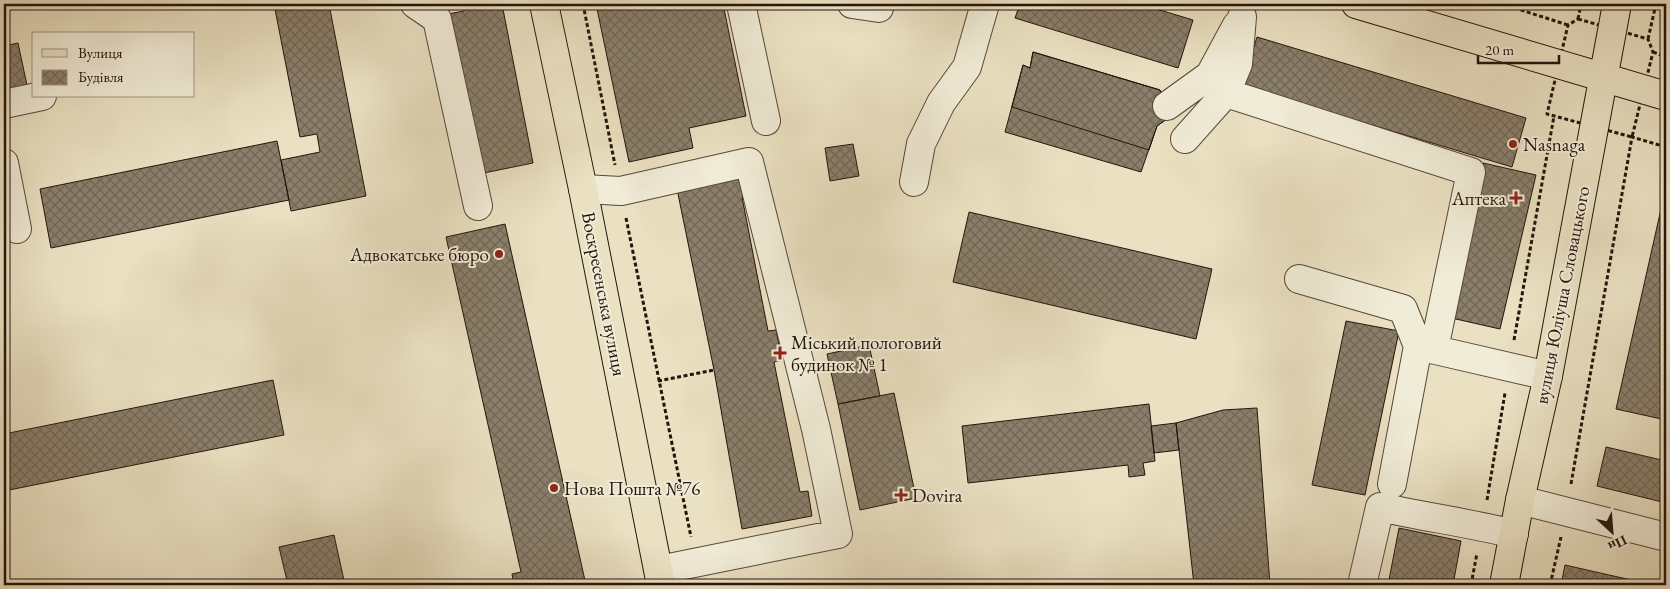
<svg xmlns="http://www.w3.org/2000/svg" width="1670" height="589" font-family="'EB Garamond',serif">
<style>
.building{fill:url(#building-cross-hatch);stroke:#25140d}
.lines{fill:none;stroke-linecap:round;stroke-linejoin:round}
.minor-casing{stroke:#56473a;stroke-width:30}
.major-casing{stroke:#25140d;stroke-width:30}
.path{stroke:#25140d;stroke-width:3;stroke-dasharray:4 2.5;stroke-linecap:butt}
.minor{stroke:#f1ecd7;stroke-width:28}
.major{stroke:#eae1c2;stroke-width:28}
.poi-dot{fill:#8f2418;stroke:#f1ecd7;stroke-width:2}
.labels{text-anchor:middle;dominant-baseline:central;stroke-width:4;stroke-linejoin:round;paint-order:stroke}
.poi-label{font-size:19px;fill:#25140d;stroke:#f1ecd7;text-anchor:start}
.street-label{font-size:19px;fill:#25140d;stroke:#f1ecd7}
</style>
<defs>
<pattern id="building-cross-hatch" width="8" height="8" patternUnits="userSpaceOnUse" patternTransform="scale(1.25)"><rect width="8" height="8" fill="#8b7f6b"/><path d="M0 0l8 8M0 8l8-8" fill="none" stroke="#716756"/></pattern>
</defs>
<rect width="100%" height="100%" fill="#eae1c2"/>
<filter id="stains"><feTurbulence type="fractalNoise" baseFrequency=".004" numOctaves="4"/><feColorMatrix values="0 0 0 0 .2 0 0 0 0 .09 0 0 0 0 .02 0 0 0 .5 -.17"/></filter>
<radialGradient id="worn" r=".72"><stop offset=".6" stop-color="#630" stop-opacity="0"/><stop offset="1" stop-color="#630" stop-opacity=".3"/></radialGradient>
<path class="building" d="M274,4H329L366,196L291,211L281,160L320,152L317,134L300,137Z
M463,4H502L533,163L479,174L448,14L464,11Z
M596,4H723L746,116L689,128L693,148L629,162Z
M937,4H961L959,9Z
M1020,4H1140L1193,20L1178,68L1015,18Z
M1548,4H1572L1571,8Z
M1257,37L1526,118L1512,167L1242,86Z
M18,43L28,90L4,95V46Z
M1033,52L1160,90L1171,116L1157,126L1141,172L1005,132L1023,65L1030,68Z
M1033,52L1160,90L1171,116L1157,126L1149,150L1012,107L1023,65L1030,68Z
M277,141L289,200L51,248L40,189Z
M853,144L859,176L830,181L825,148Z
M1483,163L1536,175L1500,329L1447,317Z
M745,175L749,195L742,197L768,331L776,330L782,360L774,362L800,492L808,491L812,516L742,529L714,370L677,189Z
M1666,187V420L1616,409Z
M969,212L1212,269L1196,339L953,282Z
M505,224L586,585H514L512,574L521,572L446,237Z
M1346,321L1399,331L1365,495L1312,485Z
M869,345L880,396L838,404L827,354Z
M273,380L284,435L4,491V434Z
M894,393L916,498L860,510L838,404Z
M1149,404L1155,461L1143,463L1145,475L1129,477L1128,465L968,483L962,426Z
M1257,408L1270,585H1194L1176,423L1223,410Z
M1176,423L1179,450L1154,453L1151,426Z
M1606,447L1666,461V503L1597,486Z
M1399,528L1461,541L1453,585H1388Z
M334,535L345,585H288L279,547Z
M1565,565L1649,584V585H1561Z"/>
<g class="lines">
<defs>
<path id="minor" d="M415,4L437,19L478,206
M741,4L766,121
M852,4L879,8
M1226,93L1471,172L1434,349
M4,104L42,96
M1167,106L1210,75L1237,25
M1185,139L1226,93L1238,64L1242,17
M4,163L17,229
M914,182L921,144L941,103L967,67L985,4
M583,189L621,191L749,162L816,429L838,534L659,570
M1299,279L1403,309L1418,346L1548,376
M1392,484L1418,346
M1520,500L1666,537
M1362,585L1380,507C1424,517 1470,523 1514,534"/>
<path id="major" d="M544,4L583,189L661,585
M1356,4L1666,96
M1504,585L1520,500L1548,376L1617,4"/>
</defs>
<use href="#minor" class="minor-casing"/>
<use href="#major" class="major-casing"/>
<path class="path" d="M583,4L615,165
M1502,4L1568,25
M1578,19L1648,39L1653,52L1632,137L1547,114L1568,25Z
M1578,19L1581,4
M1648,39L1656,4
M1653,52L1666,57
M626,218L691,537
M1514,340L1554,116
M658,381L714,370
M1571,484L1632,137L1666,147
M1487,500L1505,393
M1471,585L1477,553
M1550,585L1561,537"/>
<use href="#minor" class="minor"/>
<use href="#major" class="major"/>
</g>
<g class="poi-dot">
<circle cx="1513" cy="144" r="5"/>
<path d="M1513.5 190.5h5v5h5v5h-5v5h-5v-5h-5v-5h5z"/>
<circle cx="499" cy="254" r="5"/>
<path d="M777.5 345.5h5v5h5v5h-5v5h-5v-5h-5v-5h5z"/>
<circle cx="554" cy="488" r="5"/>
<path d="M898.5 487.5h5v5h5v5h-5v5h-5v-5h-5v-5h5z"/>
</g>
<g class="labels">
<g class="poi-label">
<text x="1523" y="144">Nasnaga</text>
<text x="1506" y="198" text-anchor="end">Аптека</text>
<text x="489" y="254" text-anchor="end">Адвокатське бюро</text>
<text x="791" y="342">Міський пологовий<tspan x="791" dy="22">будинок № 1</tspan></text>
<text x="564" y="488">Нова Пошта №76</text>
<text x="912" y="495">Dovira</text>
</g>
<g class="street-label">
<text transform="translate(604 294) rotate(79)">Воскресенська вулиця</text>
<text transform="translate(1562 295) rotate(-79)">вулиця Юліуша Словацького</text>
</g>
</g>
<rect width="1670" height="589" fill="none" stroke="#eae1c2" stroke-width="20"/>
<rect x="5" y="5" width="1660" height="579" fill="none" stroke="#25140d" stroke-width="2.5"/>
<rect x="10" y="10" width="1650" height="569" fill="none" stroke="#25140d"/>
<rect x="32" y="32" width="162" height="65" fill="#f1ecd7" stroke="#9f9686"/>
<rect x="42" y="49" width="25" height="8" fill="#eae1c2" stroke="#9f9686"/>
<text x="78" y="58" font-size="15" fill="#25140d">Вулиця</text>
<rect x="42" y="70" width="25" height="15" fill="url(#building-cross-hatch)" stroke="#9f9686"/>
<text x="78" y="82" font-size="15" fill="#25140d">Будівля</text>
<g transform="translate(1612 532) rotate(154)" stroke="#f1ecd7" stroke-width="4" paint-order="stroke">
<path d="M0-4L9 19L0 12L-9 19Z" fill="#25140d"/>
<text y="-8" font-size="14" font-weight="bold" text-anchor="middle" fill="#25140d">Пн</text>
</g>
<path d="M1478 55v8h81v-8" fill="none" stroke="#25140d" stroke-width="2.5"/>
<text x="1485" y="55" font-size="15" fill="#25140d" stroke="#f1ecd7" stroke-width="4" paint-order="stroke">20 m</text>
<rect width="100%" height="100%" filter="url(#stains)"/>
<rect width="100%" height="100%" fill="url(#worn)"/>
</svg>
